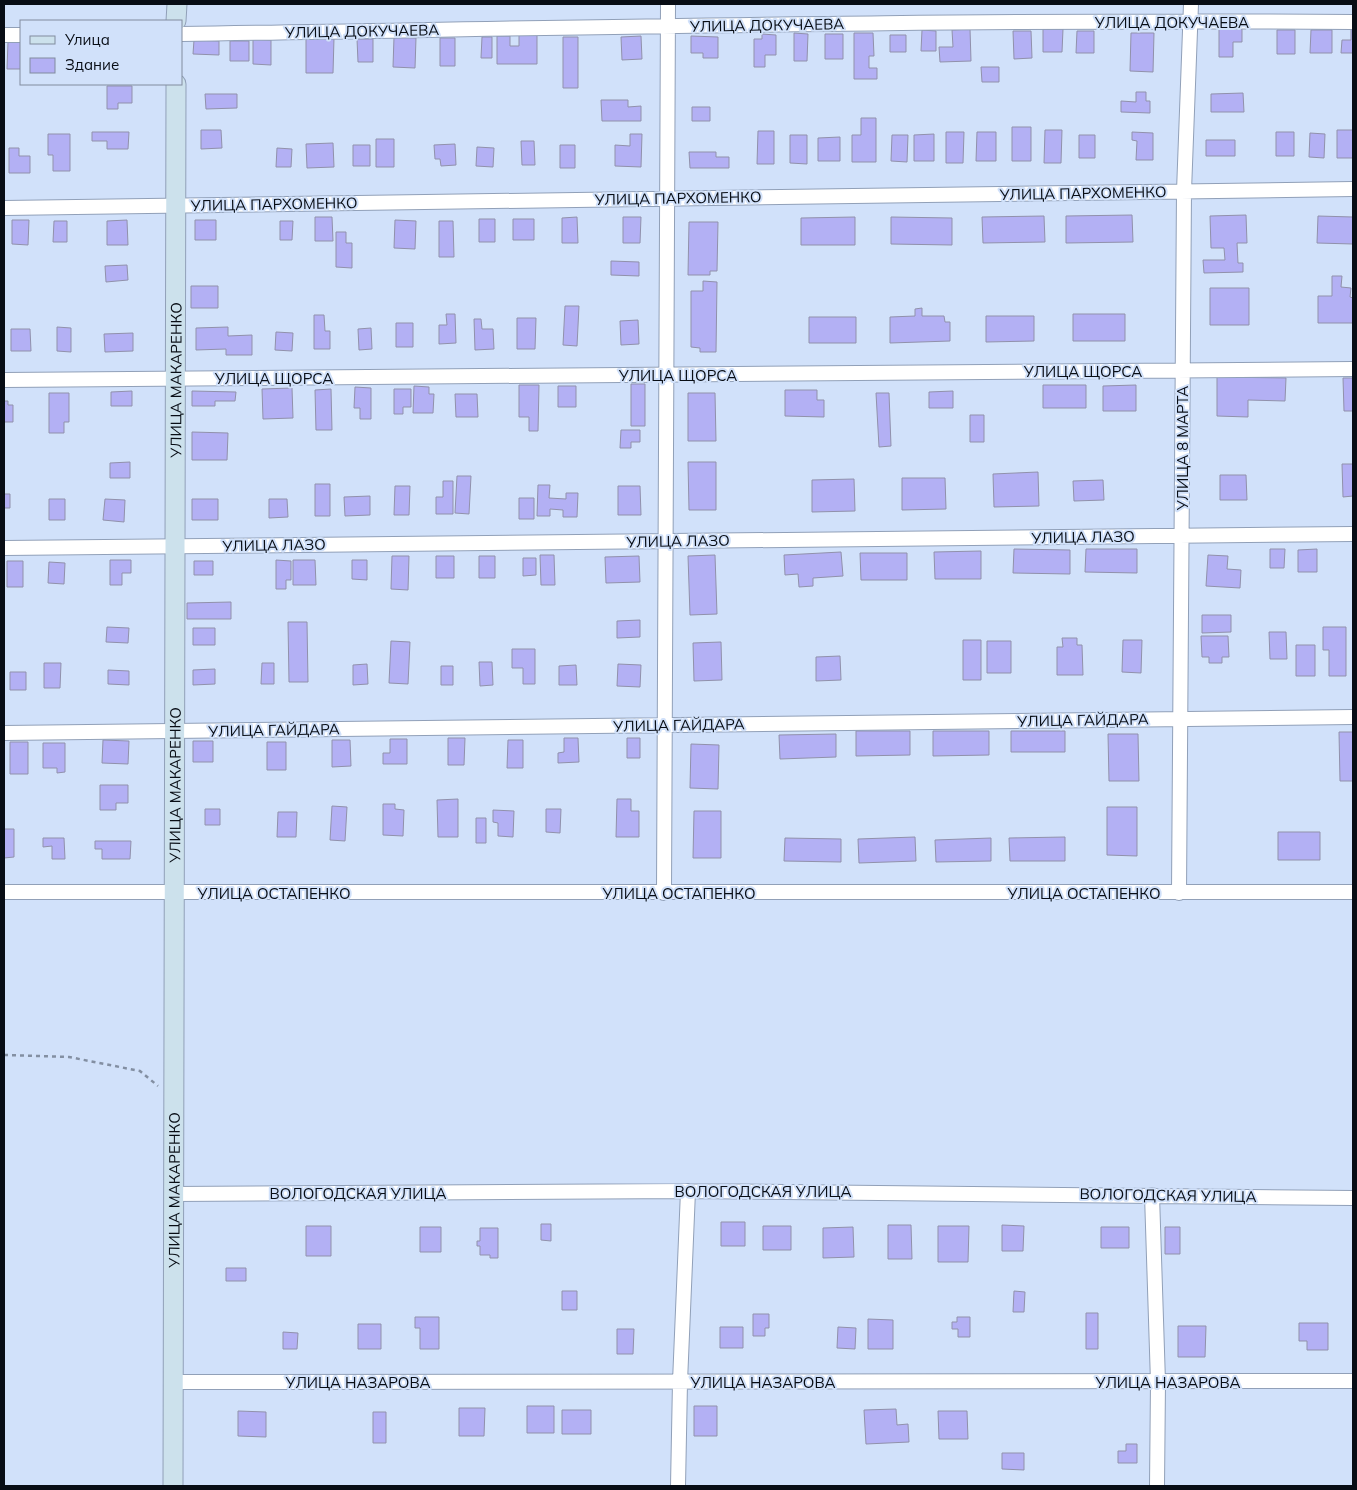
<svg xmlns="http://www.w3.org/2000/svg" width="1357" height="1490" font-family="Mulish,sans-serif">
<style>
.building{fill:#b3b0f4;stroke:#9191ab}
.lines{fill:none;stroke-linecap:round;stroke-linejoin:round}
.street-casing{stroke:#91a0b8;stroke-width:16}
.secondary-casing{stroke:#91a0b8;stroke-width:21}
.path{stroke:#838fa2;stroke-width:2.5;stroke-dasharray:4 4;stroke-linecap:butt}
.street{stroke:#fff;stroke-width:14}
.secondary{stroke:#cce1ec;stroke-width:19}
.labels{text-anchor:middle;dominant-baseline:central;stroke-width:4;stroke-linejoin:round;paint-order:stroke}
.street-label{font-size:15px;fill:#080d15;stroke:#d1e1fa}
</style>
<rect width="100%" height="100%" fill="#d1e1fa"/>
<path class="building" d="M970,29L971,61L940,62L939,47H953L952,30Z
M1043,29H1063L1062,52H1043Z
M1219,29H1242V42H1233V57H1219Z
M1351,29H1353V53H1341L1342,40H1351Z
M922,30L936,31V51H921Z
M1277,30H1295V54H1277Z
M1311,30H1332V53H1310Z
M1013,31H1031L1032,58L1014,59Z
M1077,31H1094V53H1076Z
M794,33L808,34L807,61H794Z
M854,33H873L874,56H869V68H877V79H854Z
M1131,33H1154L1153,72L1130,71Z
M519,34H537V64H497V36H510V46H519Z
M762,34L776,35V55H765V67H754V39H762Z
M825,34H843V59H825Z
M890,35H906V52H890Z
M641,36L642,59L622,60L621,37Z
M691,36L718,37V58H703V53H691Z
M394,37L416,38L415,68L393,67Z
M482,37H492V58H481Z
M563,37H578V88H563Z
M306,38H334L333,73H306Z
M440,38H455V66H440Z
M253,39L271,40V65L253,64Z
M357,39H373V62H358Z
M194,40L219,41V55L193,54Z
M230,41H249V61H230Z
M8,42H21V69H7Z
M981,67H999V82H982Z
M107,86H132V103H118V109H107Z
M1136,92H1146V101H1150V113L1121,112V101L1136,102Z
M1243,93L1244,112H1211V94Z
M205,94H237V108L206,109Z
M601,100H628V107L641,106V121H602Z
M692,107H710V121H692Z
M861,118H876V162H852V135H861Z
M1012,127H1031V161H1012Z
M201,130H221L222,148L201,149Z
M1045,130H1062L1061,163H1044Z
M1337,130H1353V158H1337Z
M758,131H774V164H757Z
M92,132H129L128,149H107V141H92Z
M946,132H964L963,163H946Z
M977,132H996V161H976Z
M1132,132L1153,133V160H1136L1137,141L1132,140Z
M1276,132H1294V156H1276Z
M1310,133L1325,134L1324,158L1309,157Z
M48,134H70V171H53V155H48Z
M630,134H642L641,167L615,166V145L630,146Z
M934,134V161H914V135Z
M790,135H807V164L790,163Z
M892,135H908L907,162L891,161Z
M1079,135H1095V158H1079Z
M840,137V161H818V138Z
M376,139H394V167H376Z
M1206,140H1235V156H1206Z
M521,141H534L535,165H522Z
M333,143L334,167L307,168L306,144Z
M455,144L456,165L441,166L440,159H435L434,145Z
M353,145H370V166H353Z
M560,145H575V168H560Z
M477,147L494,148L493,167L476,166Z
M9,148H19V156H30V173H9Z
M277,148L292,149L291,167H276Z
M689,152H716V157H729V168H690Z
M1132,215L1133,242L1066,243V216Z
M1246,215L1247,243H1237L1238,263H1243V272L1204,273L1203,260H1225L1224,248H1211L1210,216Z
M1044,216L1045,242L983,243L982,217Z
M1318,216L1353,217V244L1317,243Z
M315,217H332L333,241H315Z
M577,217L578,243H562V218Z
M623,217H641L640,243H623Z
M855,217V245H801V218Z
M891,217L952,218V245L891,244Z
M479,219H495V242H479Z
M513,219H534V240H513Z
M12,220H29L28,245L12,244Z
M127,220L128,245H107V221Z
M195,220H216V240H195Z
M395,220L416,221L415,249L394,248Z
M54,221H67V242H53Z
M280,221H293L292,240H280Z
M439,221H453L454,257H439Z
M689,222H718L717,271H710V275H688Z
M336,232H346V243H352V268L336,267Z
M611,261L639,262V276L611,275Z
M127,265L128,280L106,282L105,266Z
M1332,276H1342L1341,287L1351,288L1350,297L1353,298V323H1318V296H1332Z
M703,281L717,282L716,352H700V348L691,347V291H703Z
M191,286H218V308H191Z
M1210,288H1249V325H1210Z
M565,306H579L577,346L563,345Z
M922,308V316H944L945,322H950V341L890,343V317L915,316V309Z
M446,314H455L456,343L439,344V325H447Z
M1073,314H1125V341H1073Z
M314,315H324L325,331H330V349H314Z
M986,316H1034V341L986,342Z
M809,317H856V343H809Z
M517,318H536L535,349H517Z
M474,319H481L482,329H493L494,349L475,350Z
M638,320L639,344L621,345L620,321Z
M396,323H413V347H396Z
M57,327L71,328V352L57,351Z
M228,327V336L252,335V355H226V349L196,350V328Z
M371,328L372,349L359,350L358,329Z
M11,329H30L31,351H11Z
M276,332L293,333L292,351L275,350Z
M133,333V351L105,352L104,334Z
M1217,377L1286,378L1285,401L1248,400V417L1217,416Z
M1343,378H1353V411H1344Z
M631,384H645V426H631Z
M519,385H539L538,431H529V417H519Z
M1043,385H1086V408H1043Z
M1136,385V411H1103V386Z
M414,386L429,387V394H434L433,413H413Z
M558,386H576V407H558Z
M355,387L371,388V419H360V408H354Z
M292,388L293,418L263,419L262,389Z
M331,389L332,430H316L315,390Z
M394,389H411V407H403V414H394Z
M785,390H817V400H824V417L785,416Z
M132,391V406H111V392Z
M192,391L236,392L235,401H215V406H192Z
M953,391V408H929V392Z
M49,393H69V422H64V433H49Z
M688,393H715L716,441H688Z
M876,393H889L891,446L879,447Z
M455,394H477L478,417H456Z
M4,401H8V405H13V422H4Z
M970,415H984V442H970Z
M621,430H640V442H631V448H620Z
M192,432L228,433L227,460H192Z
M130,462V478H110V463Z
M688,462H716V510H689Z
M1342,464H1353V496L1343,497Z
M1038,472L1039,506L994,507L993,474Z
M1220,475H1246L1247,500H1220Z
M457,476H471L469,514L455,513Z
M902,478H945L946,509L902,510Z
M854,479L855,511L812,512V480Z
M1103,480L1104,500L1074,501L1073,481Z
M443,481H453V514H436V497H443Z
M315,484H330V516H315Z
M538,485H550L549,498L566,499V493H578L577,517H563V510L550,509V516H537Z
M395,486H410L409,515H394Z
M618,486H640L641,515H618Z
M4,494H10V508H4Z
M370,496V515L345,516L344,497Z
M519,498H534V519H519Z
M49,499H65V520H49Z
M105,499L125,500L124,522L103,520Z
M192,499H218V520H192Z
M269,499H287L288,517L269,518Z
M1014,549L1070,550V574L1013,573Z
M1086,549H1137V573L1085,572Z
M1270,549H1285L1284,568H1270Z
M1317,549V572H1298V550Z
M981,551V579H935L934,552Z
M841,552L843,576L813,578V586L799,587L798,574L785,575L784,555Z
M860,553H907V580H861Z
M540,555H554L555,585H541Z
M715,555L717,614L690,615L688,556Z
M1208,555L1228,556L1227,569L1241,570L1240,588L1206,586Z
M392,556H409L408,590L391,589Z
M436,556H454V578H436Z
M479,556H495V578H479Z
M639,556L640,582L606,583L605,557Z
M523,558H536V575L523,576Z
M110,560H131V573H122V585H110Z
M276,560L291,561V580H286V589H276Z
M293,560H315L316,585H293Z
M352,560H367V580L352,579Z
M7,561H23V587H7Z
M194,561H213V575H194Z
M49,562L65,563L64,584L48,583Z
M231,602V619H187V603Z
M1202,615H1231V632L1202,633Z
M640,620V637L617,638V621Z
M288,622H307L308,682H289Z
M107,627L129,628L128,643L106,642Z
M1323,627H1346V676H1329V650H1323Z
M193,628H215V645H193Z
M1269,632H1286L1287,659H1270Z
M1201,636H1228L1229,657H1222V663H1209V657H1202Z
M1062,638H1077V645H1082L1083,675H1057V647H1063Z
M963,640H981V680H963Z
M1123,640H1142L1141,673L1122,672Z
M391,641L410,642L408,684L389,683Z
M987,641H1011V673H987Z
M721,642L722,680L694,681L693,643Z
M1296,645H1315V676H1296Z
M512,649H535V684H523V668H512Z
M840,656L841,680L816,681V657Z
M479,662H492L493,685L480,686Z
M44,663H61L60,688H44Z
M262,663H274V684H261Z
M367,664L368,684L353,685V665Z
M618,664L641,665L640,687L617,686Z
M576,665L577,685H559V666Z
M441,666H453V685H441Z
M215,669V684L193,685V670Z
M108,670L129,671V685L108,684Z
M10,672H26V690H10Z
M856,731H910V755L856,756Z
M933,731H989V755L933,756Z
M1011,731H1065V752H1011Z
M1339,732H1353V781H1340Z
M836,734V757L780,759L779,735Z
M1108,734H1138L1139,781H1109Z
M448,738H465L464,765H448Z
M564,738H578L579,762L558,763V753L564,752Z
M627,738H640V758H627Z
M390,739H407V764H383V753H390Z
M103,740L129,741L128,764L102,763Z
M332,740H350L351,766L332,767Z
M508,740H523V768H507Z
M193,741H213V762H193Z
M10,742H28V774H10Z
M267,742H286V770H267Z
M43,743H65V772L57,773V768H43Z
M691,744L719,745L718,789L690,788Z
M100,785H128V803H116V810H100Z
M458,799V837H438L437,800Z
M617,799H631V811H639V837H616Z
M383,804H395V809L404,810L403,836L383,835Z
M332,806L347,807L345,841L330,840Z
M1107,807H1137V856L1107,855Z
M205,809H220V825H205Z
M546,809H561L560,833L546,832Z
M493,810L514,811L513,837L498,836V823L493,822Z
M694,811H721V858H693Z
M278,812H297L296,837H277Z
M476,818H486V843H476Z
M4,829H14V857L4,858Z
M1278,832H1320V860H1278Z
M915,837L916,861L859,863L858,839Z
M1065,837V861H1010L1009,838Z
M43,838H64L65,859H52V846L43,847Z
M785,838L841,839V862L784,861Z
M991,838V861L936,862L935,840Z
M95,841H131L130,859H102V849H95Z
M721,1222H745V1246H721Z
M541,1224H551V1241L541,1240Z
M888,1225H911L912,1259H888Z
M1002,1225L1024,1226L1023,1251H1002Z
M306,1226H331V1256H306Z
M763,1226H791V1250H763Z
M938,1226H969L968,1262H938Z
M420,1227H441V1252H420Z
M853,1227L854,1257L823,1258V1228Z
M1101,1227H1129V1248H1101Z
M1165,1227H1180V1254H1165Z
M480,1228H498V1258H490V1255H480V1246H477V1241H480Z
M226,1268H246V1281H226Z
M562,1291H577V1310H562Z
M1014,1291L1025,1292L1024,1312H1013Z
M1086,1313H1098V1349H1086Z
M753,1314H769V1328H765V1336H753Z
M415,1317H439V1349H420V1328H415Z
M957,1317H970V1337H958V1329H952V1322H957Z
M868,1319L893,1320V1349H868Z
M1299,1323H1328V1350H1307V1341H1299Z
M358,1324H381V1349H358Z
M1178,1326H1206L1205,1357H1178Z
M720,1327H743V1348H720Z
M838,1327L856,1328L855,1349L837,1348Z
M617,1329H634L633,1354H617Z
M283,1332L298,1333L297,1349H283Z
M527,1406H554V1433H527Z
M694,1406H717V1436H694Z
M459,1408H485L484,1436H459Z
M896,1409L897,1425L908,1424L909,1442L866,1444L864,1410Z
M562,1410H591V1434H562Z
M238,1411L266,1412V1437L238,1436Z
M938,1411H967L968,1439H939Z
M373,1412H386V1443H373Z
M1126,1444H1137V1463H1118V1451H1126Z
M1002,1453H1024V1470L1002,1469Z"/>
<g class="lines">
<defs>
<path id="street" d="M181,34C572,28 963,19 1353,22
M4,35H21
M4,208L1353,189
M4,380L1353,369
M4,548L1353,534
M4,733L1353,717
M4,892H1353
M664,893L668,4
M1179,893L1184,191L1191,4
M173,1194L688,1191L1353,1198
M1152,1195L1158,1382L1157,1486
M173,1382L1353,1381
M678,1486L680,1382L688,1191"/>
<g id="secondary">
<path d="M176,21L177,4"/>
<path id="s1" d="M173,1486L176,84"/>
</g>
</defs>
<use href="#street" class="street-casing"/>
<use href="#secondary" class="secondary-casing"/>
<path class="path" d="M4,1055L69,1057L140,1071L158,1086"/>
<use href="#street" class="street"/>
<use href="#secondary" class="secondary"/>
</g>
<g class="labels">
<g class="street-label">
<text x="1172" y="22">УЛИЦА ДОКУЧАЕВА</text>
<text transform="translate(767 25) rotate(-1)">УЛИЦА ДОКУЧАЕВА</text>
<text transform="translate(362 31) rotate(-1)">УЛИЦА ДОКУЧАЕВА</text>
<text transform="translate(1083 193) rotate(-1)">УЛИЦА ПАРХОМЕНКО</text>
<text transform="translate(678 198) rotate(-1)">УЛИЦА ПАРХОМЕНКО</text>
<text transform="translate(274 204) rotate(-1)">УЛИЦА ПАРХОМЕНКО</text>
<text x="1083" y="371">УЛИЦА ЩОРСА</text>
<text x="678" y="375">УЛИЦА ЩОРСА</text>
<text x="274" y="378">УЛИЦА ЩОРСА</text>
<text stroke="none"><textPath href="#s1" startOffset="1106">УЛИЦА МАКАРЕНКО</textPath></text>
<text transform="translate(1182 448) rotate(-90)">УЛИЦА 8 МАРТА</text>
<text transform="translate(1083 537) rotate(-1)">УЛИЦА ЛАЗО</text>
<text transform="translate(678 541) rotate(-1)">УЛИЦА ЛАЗО</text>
<text transform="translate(274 545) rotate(-1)">УЛИЦА ЛАЗО</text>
<text transform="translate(1083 720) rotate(-1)">УЛИЦА ГАЙДАРА</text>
<text transform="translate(679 725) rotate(-1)">УЛИЦА ГАЙДАРА</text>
<text transform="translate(274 730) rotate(-1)">УЛИЦА ГАЙДАРА</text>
<text stroke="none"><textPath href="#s1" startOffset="701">УЛИЦА МАКАРЕНКО</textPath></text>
<text x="274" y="893">УЛИЦА ОСТАПЕНКО</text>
<text x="679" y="893">УЛИЦА ОСТАПЕНКО</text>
<text x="1084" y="893">УЛИЦА ОСТАПЕНКО</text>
<text stroke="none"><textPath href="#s1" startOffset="296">УЛИЦА МАКАРЕНКО</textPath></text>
<text x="763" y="1191">ВОЛОГОДСКАЯ УЛИЦА</text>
<text x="358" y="1193">ВОЛОГОДСКАЯ УЛИЦА</text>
<text transform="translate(1168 1195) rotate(1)">ВОЛОГОДСКАЯ УЛИЦА</text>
<text x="358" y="1382">УЛИЦА НАЗАРОВА</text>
<text x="763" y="1382">УЛИЦА НАЗАРОВА</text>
<text x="1168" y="1382">УЛИЦА НАЗАРОВА</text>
</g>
</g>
<rect width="1357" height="1490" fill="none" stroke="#080d15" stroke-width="10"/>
<rect x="20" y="20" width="162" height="65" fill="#d1e1fa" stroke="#818c9e"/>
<rect x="30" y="36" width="25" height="8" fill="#cce1ec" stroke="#818c9e"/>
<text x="65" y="45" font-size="15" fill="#080d15">Улица</text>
<rect x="30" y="58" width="25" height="15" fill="#b3b0f4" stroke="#818c9e"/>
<text x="65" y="70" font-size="15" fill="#080d15">Здание</text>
</svg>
